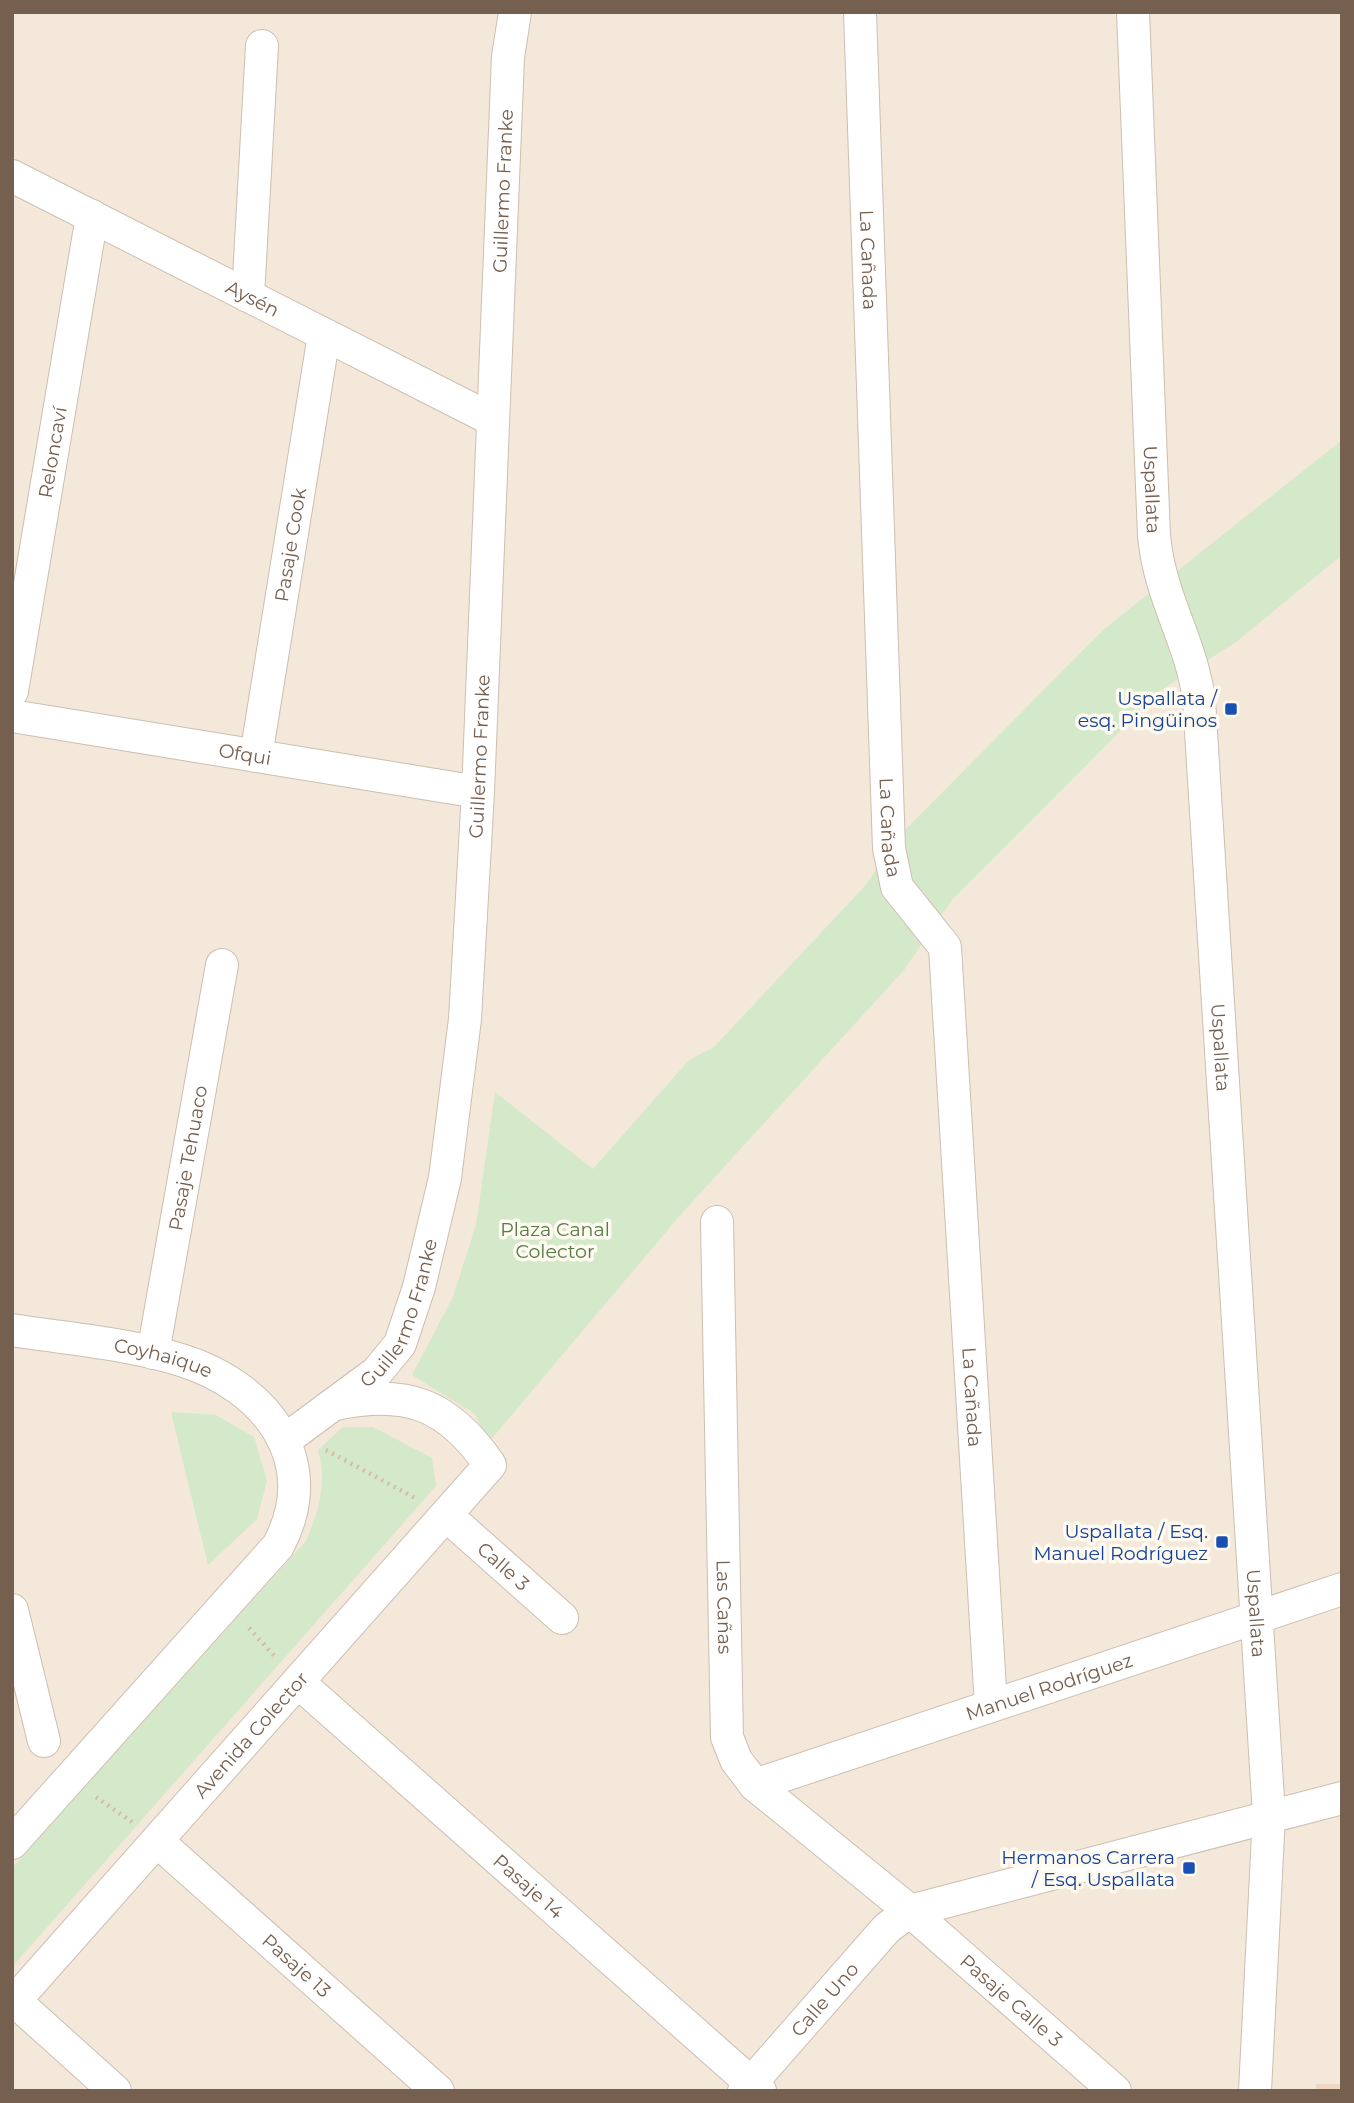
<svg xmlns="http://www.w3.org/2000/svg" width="1354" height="2103" font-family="Montserrat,sans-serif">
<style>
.residential{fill:#f3e8d9}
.green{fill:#d4e9c9}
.building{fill:#efd7c3}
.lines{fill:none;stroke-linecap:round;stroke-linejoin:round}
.minor-casing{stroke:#cdbeb0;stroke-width:34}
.path{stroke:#d5bba6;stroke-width:4.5;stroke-dasharray:2 5;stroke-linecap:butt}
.minor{stroke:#fff;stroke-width:32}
.transit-dot{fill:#1a4fb4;stroke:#fefaf0;stroke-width:2.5}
.labels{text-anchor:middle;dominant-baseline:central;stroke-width:7;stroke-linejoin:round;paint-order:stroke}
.street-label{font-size:19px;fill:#755f4e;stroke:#fefaf0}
.transit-label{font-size:19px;fill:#164399;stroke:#fefaf0;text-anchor:end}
.park-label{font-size:19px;fill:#537a47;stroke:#fefaf0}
</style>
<rect width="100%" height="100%" fill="#fbf6ea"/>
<path class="residential" d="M12,12H1342V2091H12Z"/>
<path class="green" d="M1342,440V555L1236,642L1161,690L951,901L904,970L682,1213L488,1443L475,1414L412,1375L453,1297L476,1225L495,1092L593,1169L689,1060L714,1047L864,887L906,829L1103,630Z
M171,1412L216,1415L254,1437L267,1481L257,1519L208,1565Z
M343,1427H373L432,1458L436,1486L12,1967V1868L306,1541C319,1511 327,1482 318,1450Z"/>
<path class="building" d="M1316,2084H1342V2091H1316Z"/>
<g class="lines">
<defs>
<g id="minor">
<path id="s1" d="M860,12L889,848L897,887L945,947L991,1706"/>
<path id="s2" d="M1133,12L1154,536C1160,599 1191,640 1199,700L1269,1815L1255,2091"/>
<path id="s3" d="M12,176L493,420"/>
<path d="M248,296L262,46"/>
<path id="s4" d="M12,691L92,216"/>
<path id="s5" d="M12,716L478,792"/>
<path id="s6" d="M256,756L324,335"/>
<path id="s7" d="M717,1222L727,1737L736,1760L755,1785L910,1911L1115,2091"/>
<path id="s8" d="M12,1330C68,1339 127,1343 181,1360C265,1386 324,1460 278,1546L12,1843"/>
<path id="s9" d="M153,1353L222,965"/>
<path id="s10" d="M285,1440L377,1372L400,1344L419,1287L445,1178L465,1019L478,792L508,57L515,12"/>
<path id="s11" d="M446,1515L562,1618"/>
<path d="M12,1610L44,1741"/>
<path id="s12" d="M298,1682L760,2091"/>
<path id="s13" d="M755,1785L1342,1589"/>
<path id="s14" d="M157,1841L438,2091"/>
<path d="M15,2001L115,2091"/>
<path id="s15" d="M12,2004L490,1465C448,1404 407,1389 335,1404"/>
<path id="s16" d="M744,2091L887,1928L910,1911L1342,1798"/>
</g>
</defs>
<use href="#minor" class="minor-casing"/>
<path class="path" d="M326,1450L417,1499
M249,1628L276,1658
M96,1797L132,1822"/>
<use href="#minor" class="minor"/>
</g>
<g class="transit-dot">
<rect x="1224" y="702" width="14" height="14" rx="3.5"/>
<rect x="1215" y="1535" width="14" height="14" rx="3.5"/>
<rect x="1182" y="1861" width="14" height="14" rx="3.5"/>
</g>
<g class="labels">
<g class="street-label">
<text stroke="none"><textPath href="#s10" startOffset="1312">Guillermo Franke</textPath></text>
<text stroke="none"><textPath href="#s1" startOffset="248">La Cañada</textPath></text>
<text stroke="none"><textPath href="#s3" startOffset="270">Aysén</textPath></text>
<text stroke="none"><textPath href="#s4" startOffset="242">Reloncaví</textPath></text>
<text stroke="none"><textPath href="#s2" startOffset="478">Uspallata</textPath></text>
<text stroke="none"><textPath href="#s6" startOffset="214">Pasaje Cook</textPath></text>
<text stroke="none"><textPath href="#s5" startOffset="236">Ofqui</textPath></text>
<text stroke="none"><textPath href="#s10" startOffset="746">Guillermo Franke</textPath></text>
<text stroke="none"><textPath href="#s1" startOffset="816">La Cañada</textPath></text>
<text stroke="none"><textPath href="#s2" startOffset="1043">Uspallata</textPath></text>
<text stroke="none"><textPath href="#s9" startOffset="198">Pasaje Tehuaco</textPath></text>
<text stroke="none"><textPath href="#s10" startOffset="178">Guillermo Franke</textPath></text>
<text stroke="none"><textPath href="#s8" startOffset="154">Coyhaique</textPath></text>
<text stroke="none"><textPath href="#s1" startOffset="1404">La Cañada</textPath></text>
<text stroke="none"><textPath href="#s11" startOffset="77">Calle 3</textPath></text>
<text stroke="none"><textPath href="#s7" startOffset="385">Las Cañas</textPath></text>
<text stroke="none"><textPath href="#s2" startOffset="1610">Uspallata</textPath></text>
<text stroke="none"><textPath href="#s13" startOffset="310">Manuel Rodríguez</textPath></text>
<text stroke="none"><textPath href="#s15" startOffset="360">Avenida Colector</textPath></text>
<text stroke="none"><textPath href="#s12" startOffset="308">Pasaje 14</textPath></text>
<text stroke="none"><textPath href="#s14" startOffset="187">Pasaje 13</textPath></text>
<text stroke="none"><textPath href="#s16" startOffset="122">Calle Uno</textPath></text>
<text stroke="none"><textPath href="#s7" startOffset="906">Pasaje Calle 3</textPath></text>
</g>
<g class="transit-label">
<text x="1217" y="698">Uspallata /<tspan x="1217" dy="22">esq. Pingüinos</tspan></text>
<text x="1208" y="1531">Uspallata / Esq.<tspan x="1208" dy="22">Manuel Rodríguez</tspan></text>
<text x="1175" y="1857">Hermanos Carrera<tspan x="1175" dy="22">/ Esq. Uspallata</tspan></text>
</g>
<g class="park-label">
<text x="555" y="1229">Plaza Canal<tspan x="555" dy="22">Colector</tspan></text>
</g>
</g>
<rect width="1354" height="2103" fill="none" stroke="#755f4e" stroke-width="28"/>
</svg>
